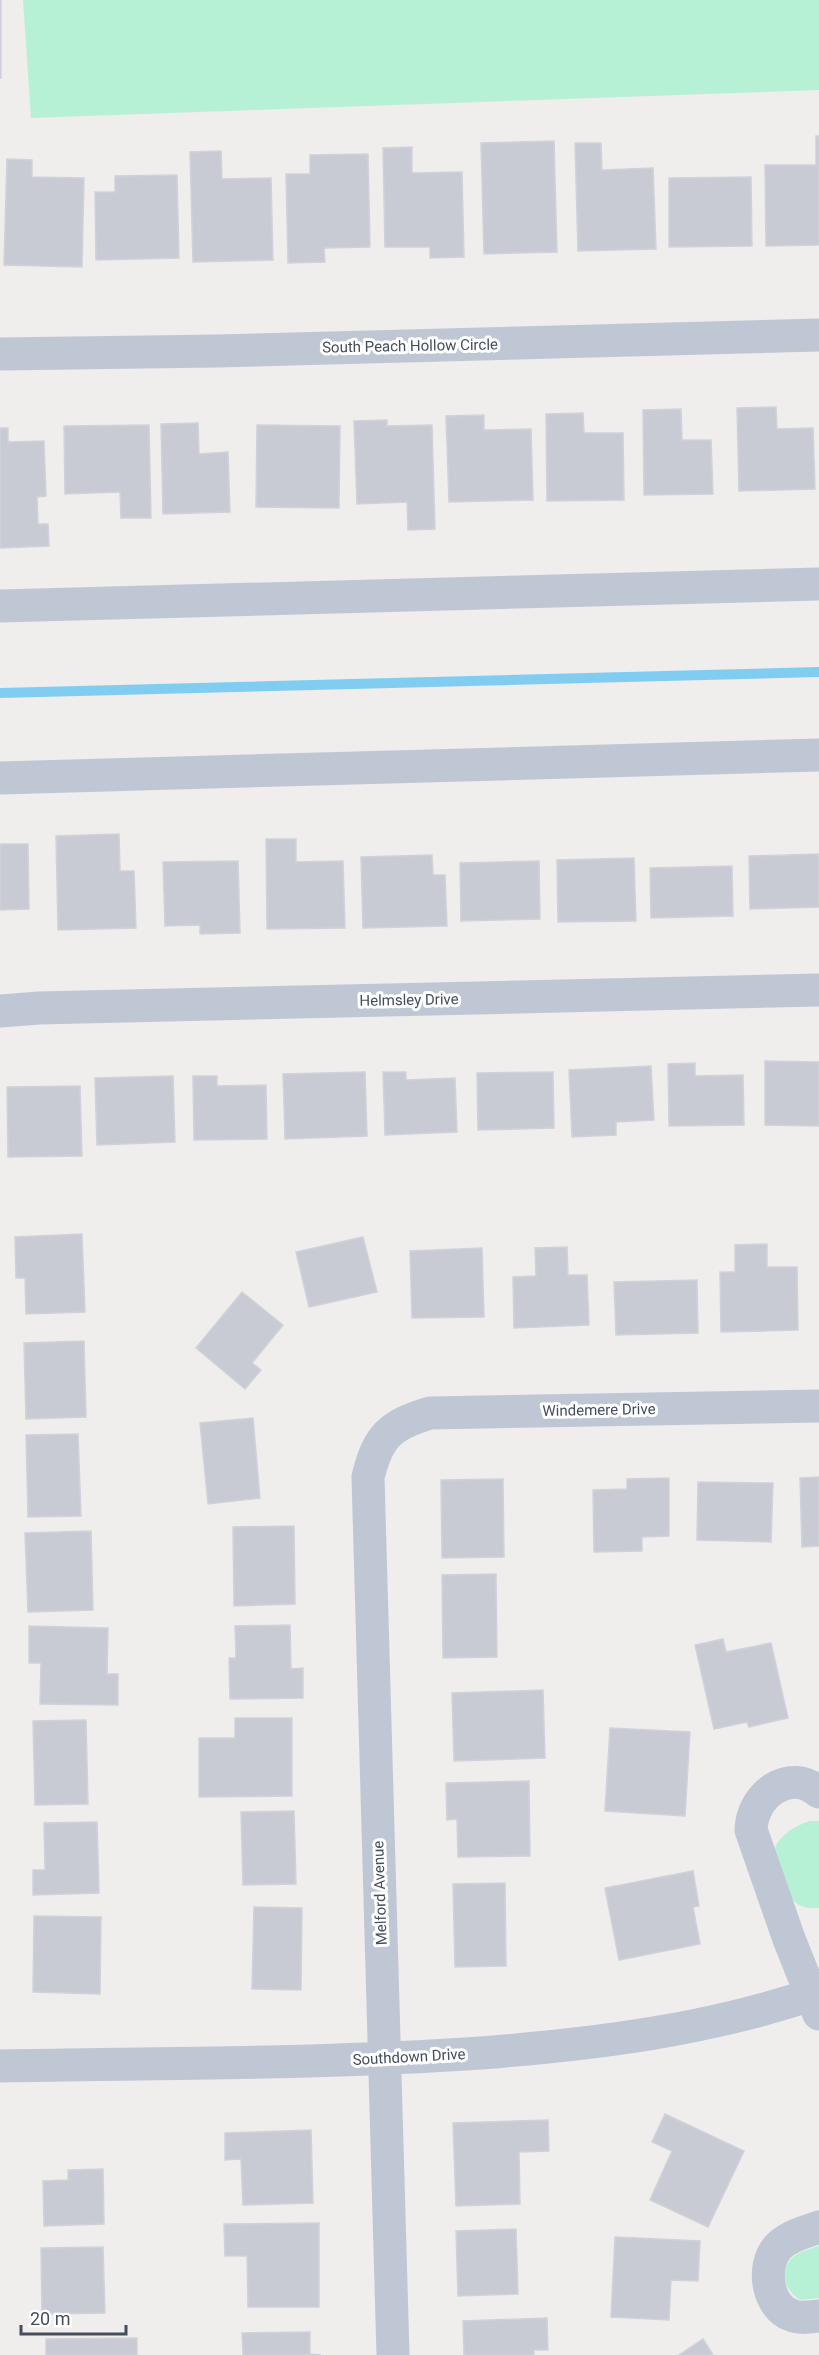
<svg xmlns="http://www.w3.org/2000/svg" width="819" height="2355" font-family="Roboto,sans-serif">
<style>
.green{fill:#b7f1d5}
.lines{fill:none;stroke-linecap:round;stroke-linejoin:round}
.stream{stroke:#81cdf1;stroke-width:10}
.building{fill:#c8cbd3;stroke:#d1d2d9;stroke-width:1.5}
.minor{stroke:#bfc7d4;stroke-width:33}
.labels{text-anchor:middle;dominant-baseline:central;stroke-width:6;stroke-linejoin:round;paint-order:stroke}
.street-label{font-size:15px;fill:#444e5c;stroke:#fff}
</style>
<rect width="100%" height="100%" fill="#f0eded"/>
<path class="green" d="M23,0H819V90L31,118Z
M809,1821H819V1908C798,1910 788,1899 781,1881C779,1875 773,1866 773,1859C773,1838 793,1827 809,1821Z
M819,2246V2298L801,2300C785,2292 778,2271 793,2257C800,2251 810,2249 819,2246Z"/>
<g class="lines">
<path class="stream" d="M0,693L819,672"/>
</g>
<path class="building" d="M0,0H1V78H0Z
M816,136H819V245L766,246L765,165H816Z
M554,141L557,252L484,254L481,143Z
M575,143H601L602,170L653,168L656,249L578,251Z
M412,147V173L462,172L464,257L430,258V247H385L383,148Z
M221,151L222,179L271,178L273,260L193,262L190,152Z
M368,154L370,247L324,248L325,262L288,263L286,174H310V155Z
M7,159L32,160V177L84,178L82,267L4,265Z
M177,175L179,258L96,260L95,192H115V176Z
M751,177L752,246L669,247V178Z
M776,407L777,429L813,428L815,489L739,491L737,408Z
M681,409L682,440H711L713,494L644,495L643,410Z
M583,413L584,433H623L624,500L547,501L546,414Z
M484,415V430L531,429L533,500L449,502L446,416Z
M387,420V426L432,425L435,529L408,530L407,502L357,504L354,421Z
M198,423L199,454L228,452L230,512L163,514L161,424Z
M149,425L151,518H121L120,492L65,494L64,426Z
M257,425L340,426L339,508L256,507Z
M0,428H8V442L44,441L46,496L37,497L38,524H48L49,546L0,548Z
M119,834L120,871H134L136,928L58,930L56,836Z
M266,839H296V862L343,861L345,928L267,929Z
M0,844H28L29,909L0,910Z
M819,854V907L750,909L749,856Z
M432,855L433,875H445L447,926L363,928L361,857Z
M634,858L636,921L558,922L557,860Z
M238,861L240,933L200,934V925L165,926L163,862Z
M539,861L540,919L461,921L460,863Z
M732,866L733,916L651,918L650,868Z
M765,1061L819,1062V1126L765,1125Z
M695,1063V1076L743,1075L744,1125L669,1126L668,1064Z
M651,1066L654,1120L616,1122V1135L572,1137L569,1070Z
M365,1072L367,1136L285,1139L283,1074Z
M383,1072H406V1080L455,1078L457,1132L385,1135Z
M553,1072L554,1128L478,1130L477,1073Z
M173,1076L175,1142L97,1145L95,1078Z
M193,1076H217V1086L266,1085L267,1139L194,1140Z
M80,1086L82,1156L8,1157L7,1087Z
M82,1234L85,1312L26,1314L25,1278H16L15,1237Z
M363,1237L377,1292L309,1307L296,1252Z
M767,1244V1267H797L798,1330L721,1332L720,1272H735V1245Z
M567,1247L568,1275H587L589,1325L514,1328L513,1277L536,1276L535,1248Z
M482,1248L484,1317L412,1318L410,1251Z
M697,1280L698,1333L616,1335L614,1282Z
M242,1292L283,1325L252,1363L261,1370L245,1389L196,1348Z
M84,1341L86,1417L26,1419L24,1343Z
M253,1418L260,1498L208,1504L200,1423Z
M78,1434L81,1516L28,1517L26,1435Z
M819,1477V1546L802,1547L800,1478Z
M669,1478V1536L642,1537V1551L594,1552L593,1490L627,1489V1479Z
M503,1479L504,1557L442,1558L441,1480Z
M698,1482L773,1483L771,1542L697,1540Z
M294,1526L295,1604L234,1606L233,1527Z
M91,1531L93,1610L28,1612L25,1533Z
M496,1574L497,1657L443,1658L442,1575Z
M290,1625L291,1669L303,1668V1698L230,1699L229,1658H236L235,1626Z
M29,1626L108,1628L107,1674H118V1705L40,1704L41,1663H29Z
M723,1639L726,1652L771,1643L788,1718L749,1727L747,1722L714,1729L695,1645Z
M543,1690L545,1758L454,1761L452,1693Z
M235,1718H292V1796L199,1797V1738H235Z
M86,1720L88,1804L35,1805L33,1721Z
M610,1728L690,1732L685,1816L605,1811Z
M529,1781L530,1856L458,1857L457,1819L447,1820L446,1783Z
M294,1811L296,1884L243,1885L241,1812Z
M97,1822L99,1893L33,1895V1870H45L44,1823Z
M693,1871L699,1906L693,1907L700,1944L619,1960L605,1888Z
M505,1883L506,1966L455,1967L453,1884Z
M254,1907L302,1908L301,1990L252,1989Z
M34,1916L101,1917L100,1994L33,1992Z
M665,2114L744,2151L708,2227L650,2200L672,2151L652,2142Z
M548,2120L549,2151L519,2152L520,2204L456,2206L453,2123Z
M311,2130L313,2203L243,2205L241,2159L225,2160V2133Z
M103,2169L104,2224L44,2226L43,2181L68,2180V2170Z
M319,2223V2307H248L247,2256H225L224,2224Z
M516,2229L518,2294L458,2296L456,2231Z
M615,2237L700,2241L698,2281L671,2280L669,2320L611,2317Z
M103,2247L105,2313L42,2314L41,2248Z
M547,2318L548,2350H534V2355H464L463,2321Z
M310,2332V2354L321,2355H243L242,2333Z
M137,2338V2355H46V2339Z
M703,2339L713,2355H679Z"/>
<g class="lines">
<path class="minor" d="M0,354L217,351L819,335
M0,606L819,584
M0,778L819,755
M0,1011L39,1008L819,990
M819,1792C789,1767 752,1795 751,1830L789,1939L819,2014
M0,2066C160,2063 321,2064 481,2053C595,2044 710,2030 819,1992
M819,2227C806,2232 788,2236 778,2247C761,2266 767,2306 791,2315C800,2319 810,2317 819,2316
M393,2355L368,1477C378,1436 390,1425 430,1413L819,1406"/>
</g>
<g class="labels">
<g class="street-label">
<text transform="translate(410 346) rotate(-1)">South Peach Hollow Circle</text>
<text transform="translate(409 1000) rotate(-1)">Helmsley Drive</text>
<text transform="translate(599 1410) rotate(-1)">Windemere Drive</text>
<text transform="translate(380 1893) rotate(-92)">Melford Avenue</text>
<text transform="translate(409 2057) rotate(-3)">Southdown Drive</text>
</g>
</g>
<path d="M21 2325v9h105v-9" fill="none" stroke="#444e5c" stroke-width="3"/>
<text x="30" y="2325" font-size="18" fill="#444e5c" stroke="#ffffff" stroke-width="4.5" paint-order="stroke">20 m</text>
</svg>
